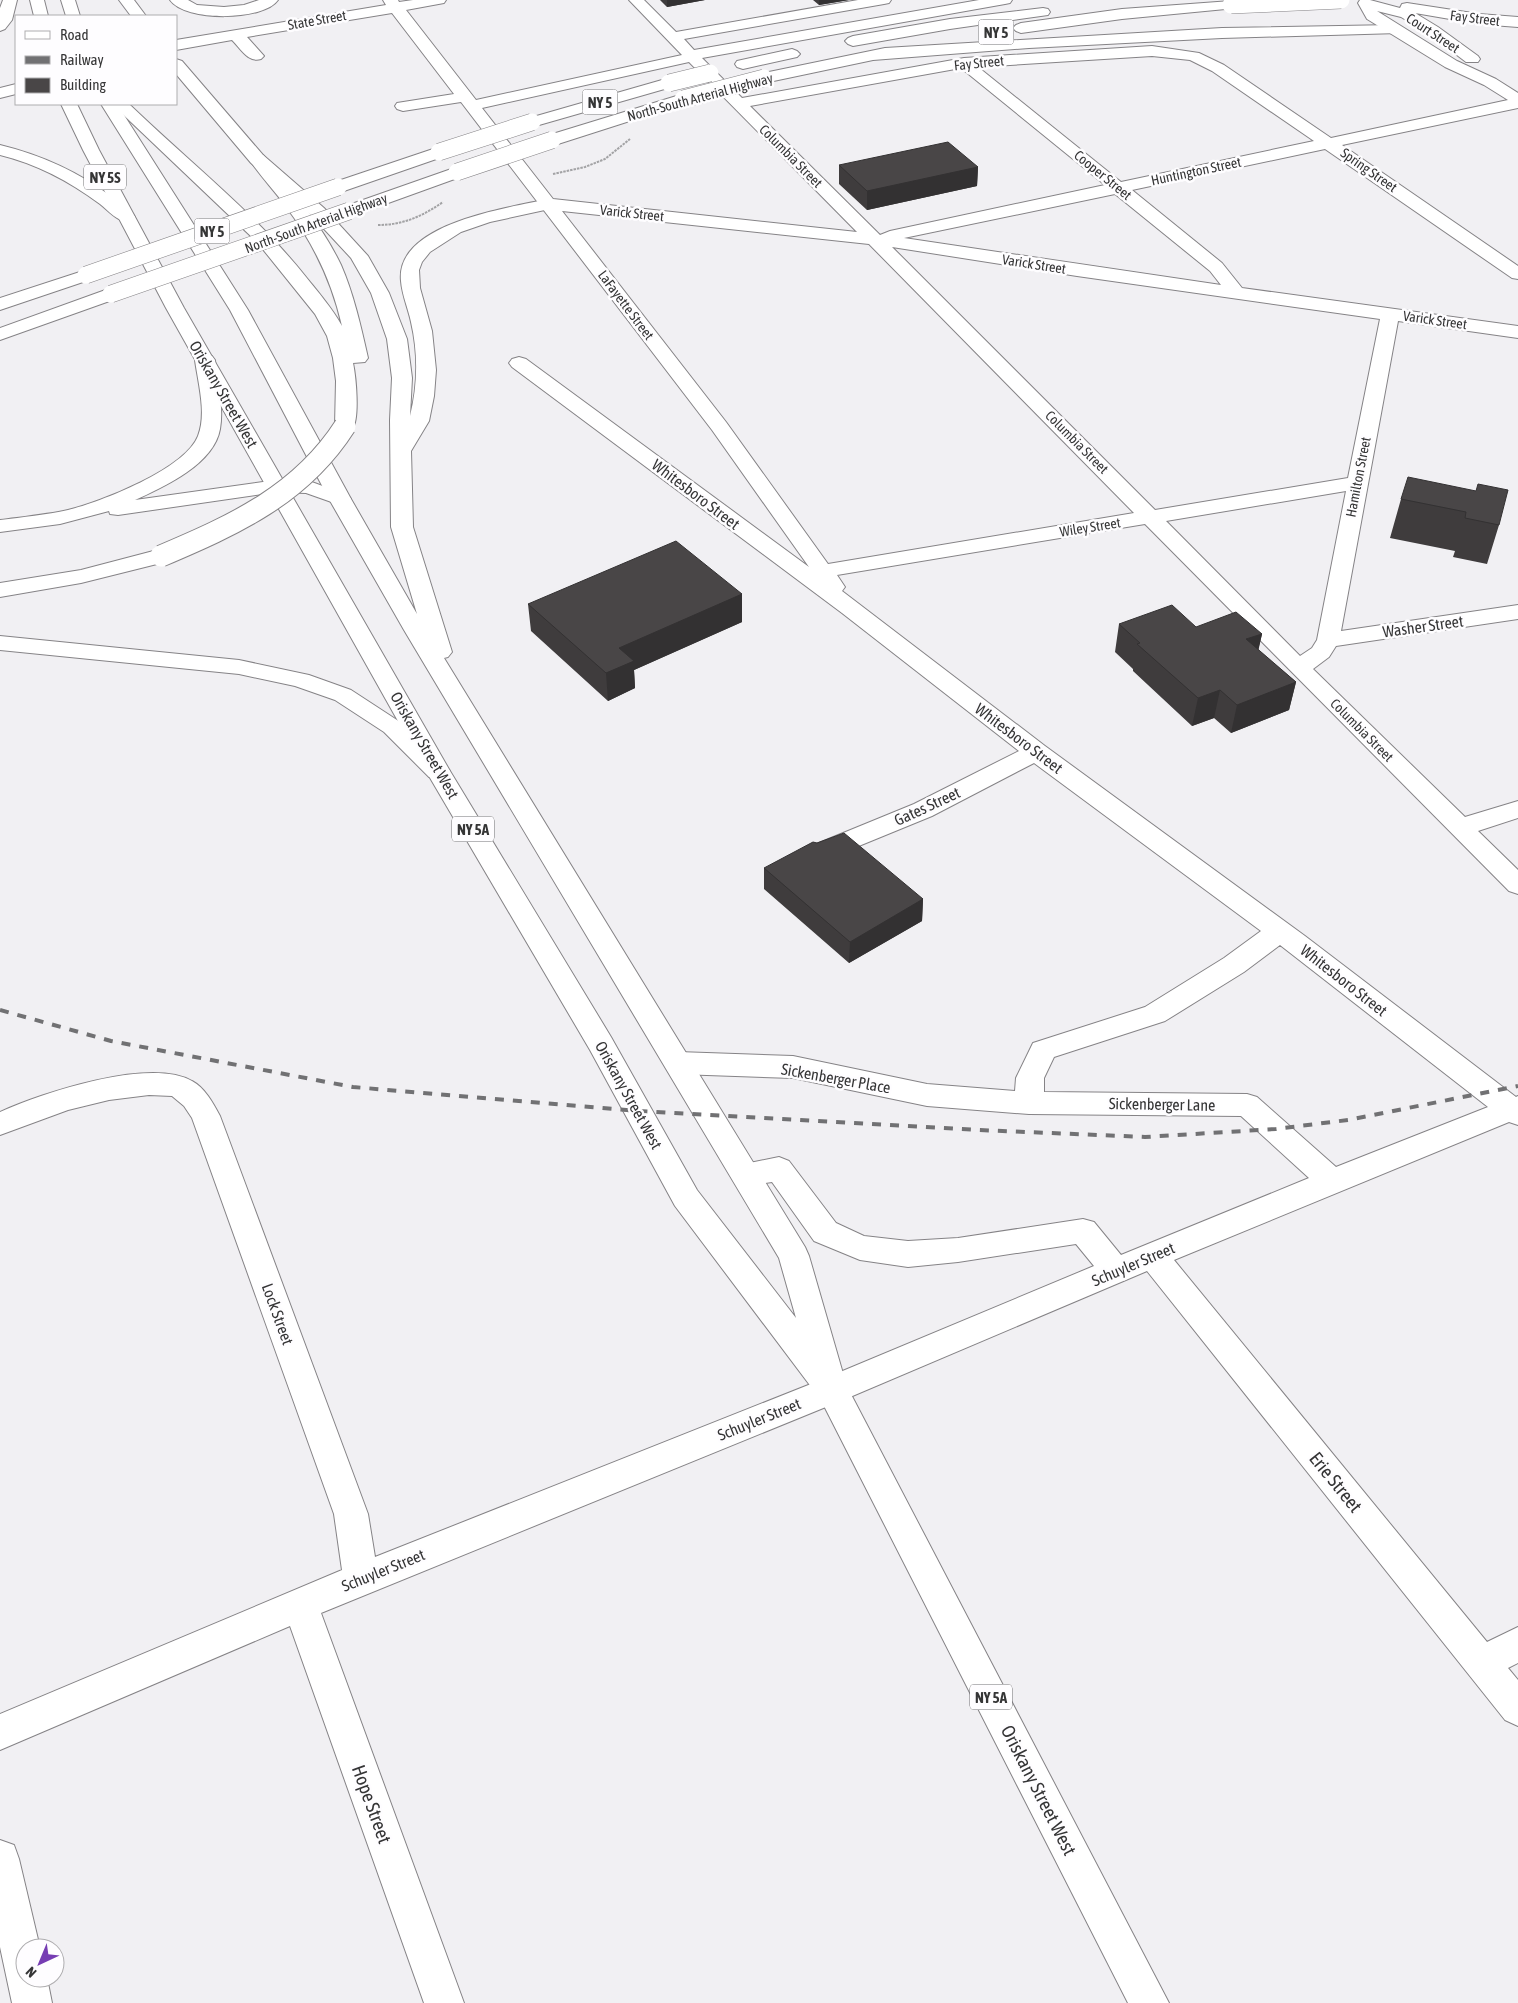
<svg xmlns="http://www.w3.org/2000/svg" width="1518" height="2003" font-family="'Asap Condensed',sans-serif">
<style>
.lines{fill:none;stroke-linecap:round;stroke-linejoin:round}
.minor-casing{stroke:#858386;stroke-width:2}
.major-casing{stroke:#858386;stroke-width:2}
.highway-casing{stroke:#858386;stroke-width:2}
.path{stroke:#a3a3a5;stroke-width:2;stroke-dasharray:2.5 1;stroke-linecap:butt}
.minor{fill:#fff;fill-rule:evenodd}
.major{fill:#fff;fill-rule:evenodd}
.highway{fill:#fff;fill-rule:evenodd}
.rail{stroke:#717173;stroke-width:4;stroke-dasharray:9 9;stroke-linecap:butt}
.highway-bridge-far1-casing{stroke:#858386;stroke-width:18;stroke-linecap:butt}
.highway-bridge-casing{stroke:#858386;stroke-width:23;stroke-linecap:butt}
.highway-bridge-far1{stroke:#fff;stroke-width:17}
.highway-bridge{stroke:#fff;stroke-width:21}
.wall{fill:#3f3c3d}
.shaded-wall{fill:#333132}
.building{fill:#494647;stroke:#333132}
.labels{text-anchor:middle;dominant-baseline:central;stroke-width:5;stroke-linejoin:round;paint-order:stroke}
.far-street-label{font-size:14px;fill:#353536;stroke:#fefdff}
.shield{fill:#fefdff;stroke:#717172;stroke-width:1}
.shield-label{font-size:15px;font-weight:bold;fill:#353536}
.street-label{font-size:16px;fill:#353536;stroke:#fefdff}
.near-street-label{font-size:19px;fill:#353536;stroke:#fefdff}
</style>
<rect width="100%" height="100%" fill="#f1f0f3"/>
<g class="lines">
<defs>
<path id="minor" d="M170,0H188L197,5L224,7L244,5L259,0H278C264,21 185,22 170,0Z
M383,0H398L399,2L413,0H446L444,3L406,10L476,100L682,55L629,0H644L676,32L858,0H891L889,3L884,4L684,39L694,50L979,0H1012L1010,3L1005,4L702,58L742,98L964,58L1152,46L1199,53L1224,65L1331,138L1508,100L1484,85L1445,67L1367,19L1358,3L1360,0H1370L1400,8L1402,4L1407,3L1479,14L1518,17V27L1479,24L1415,13L1438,27L1478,56L1480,59L1478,62H1466L1428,33L1401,17L1377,11L1457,61L1496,79L1518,93V108L1342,145L1518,266V279L1512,278L1325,149L1132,190L1222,263L1242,288L1518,326V338L1398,321L1341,631L1518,605V619L1336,646L1329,657L1313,669L1465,817L1518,801V818L1478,831L1518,870V894L1509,891L1145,524L837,575L845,587L842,591L1045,746L1305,936L1516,1097L1518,1096V1125L1509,1122L1174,1260L1487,1642L1518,1627V1663L1508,1668L1518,1680V1726L1505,1720L1147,1271L843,1400L321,1613L464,2003H424L290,1626L0,1750V1714L342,1570L334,1514L192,1118L184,1106L172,1096L149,1095L109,1100L68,1110L0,1135V1112C42,1093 150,1057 192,1081C205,1088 213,1103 220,1116L368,1514L375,1557L821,1380L1094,1266L1076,1244L958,1262L908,1267L860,1260L814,1241L772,1182L745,1186L735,1182L730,1174L735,1166L779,1157L789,1161L836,1223L864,1236L908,1241L958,1238L1083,1219L1094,1222L1121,1255L1309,1178L1241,1116L1029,1114L927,1106L793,1078L678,1074L668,1071L664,1063L668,1055L678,1052L793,1056L927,1084L1015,1091L1016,1078L1033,1043L1145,1007L1224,958L1261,931L1034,763L932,816L827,859L818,862L809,859L805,853L809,847L914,804L1019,751L842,613L512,367L509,363L512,359L519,357L526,359L809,567L712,430L461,102L403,111L397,109L395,106L397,103L454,94L392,13L247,37L264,56L261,59C248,63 241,49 232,40L176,50V40L386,5ZM1152,56L1190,60L1212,71L1314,141L1121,182L978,67ZM689,62L857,232L553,199L482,108ZM961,68L1105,185L890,231L880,235L750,106ZM1115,194L1210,271L1221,285L904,238ZM562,211L869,244L1134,513L828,564L726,422ZM892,247L1077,276L1380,319L1348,478L1155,510ZM1346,491L1317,640L1312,648L1300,656L1166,521ZM1280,945L1488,1107L1336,1167L1257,1097L1247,1094L1044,1092V1078L1054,1057L1165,1021L1244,972Z
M0,1840L14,1845L19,1859L40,1948H25V1978H47L52,2003H12L0,1947Z"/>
<path id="major" d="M30,0H44L48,16H34Z
M61,0H75L80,16H66Z
M119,0H134L146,16H131Z
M176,59L182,61L263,155L324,208L368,256L389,293L407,339L412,378L410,416C418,385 418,352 411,322C408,308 402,295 401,281C395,223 509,208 548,199L554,200L557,204L554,208L490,222L461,232L430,252L422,262L419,270L420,288L432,331L436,370L434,396L429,421L411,451L413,527L452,652L448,657L444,658L805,1247L809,1256L844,1377L843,1379L1169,2003H1128L821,1400L675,1206L590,1050L426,771L166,308L83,150L61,104H77L99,150L184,308L450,771L611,1037L697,1190L796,1318L779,1258L404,630L329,499L230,310L101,104H117L248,310L351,499L417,614L391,527L390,420L392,378L387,339L371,293L351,258L312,216L251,163L176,74Z"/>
<path id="highway" d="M3,0H17L12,20L5,29L0,31V8Z
M1231,1L1236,2L1238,5L1236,8L1122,19L1021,33L1016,31L1013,28L1016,25L1021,23L1122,9Z
M1043,8L1048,9L1050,12L1048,15L950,29L853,46L848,44L845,41L848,38L853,36L950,19Z
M1394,25L1399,27L1402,30L1399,33L1222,38L1029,48L873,60L764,83L758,81L756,78L758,75L764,73L885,48L1222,28Z
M792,49L797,51L800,54L797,57L743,69L737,67L735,64L737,61Z
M669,78L675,80L677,83L675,86L532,127L526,125L524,122L526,119Z
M16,84V94L0,98V88Z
M683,94L689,96L691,99L689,102L558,144H546L544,140L546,136Z
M112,104H129C188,161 254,212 306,277C318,292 332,308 342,326C332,282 314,244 287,208C275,191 260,176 249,159L251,155H263C291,189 322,225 341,265C354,295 361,327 368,358L365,362L353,363C356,377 360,419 352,430L345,432L338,430L335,426L336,381L333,358L327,336L315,314L257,242Z
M0,145C41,155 77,171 112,197C119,203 129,209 135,217L132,221C119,224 110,212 100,204C69,181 37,164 0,155Z
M439,147L445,148L447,152L445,156L344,191L338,192L332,191L329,187L332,183Z
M457,167L463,168L466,172L463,176L355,215L349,216L343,215L340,211L343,207Z
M86,270L92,271L95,275L92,279L0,310V298Z
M111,288L118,290L120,294L118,298L0,340V328Z
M205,354L212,356L215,360C217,382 224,406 220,429C214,464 164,487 135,500L277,480L309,481L347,495L351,499L347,503L340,505L306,493L277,492L118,515L110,514L109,511L60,524L0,532V520C23,517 46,515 68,510C101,502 185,469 198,436C207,413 198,383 195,360L198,356Z
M161,549L169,551L172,556L169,561L81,583L0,597V583L81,570Z
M0,636L239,660L309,675L351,690L400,722L450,771L447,777L438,779L429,777L384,732L335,700L295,686L239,674L0,650Z"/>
</defs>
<use href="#minor" class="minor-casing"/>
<use href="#major" class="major-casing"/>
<use href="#highway" class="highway-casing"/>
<path class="path" d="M553,174L585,167L605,159L630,139
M378,225C403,225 423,216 443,202"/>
<use href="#minor" class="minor"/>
<use href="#major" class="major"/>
<use href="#highway" class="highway"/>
<path class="rail" d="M0,1010L111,1041L353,1087L638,1111L979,1130L1145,1137L1276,1129L1348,1120L1518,1086"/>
<defs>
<path id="highway-bridge-far1" d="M1231,5L1341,0
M669,83L710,73
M683,99L764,78
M439,152L532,122
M457,172L552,140
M86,275L338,187
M111,294L349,211"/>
<path id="highway-bridge" d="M161,556C234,525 301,495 345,426"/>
</defs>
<use href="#highway-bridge-far1" class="highway-bridge-far1-casing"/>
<use href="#highway-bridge" class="highway-bridge-casing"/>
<use href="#highway-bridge-far1" class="highway-bridge-far1"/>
<use href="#highway-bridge" class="highway-bridge"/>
</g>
<path class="wall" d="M660,0H705L667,7Z
M813,0H849L819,5Z
M839,165L978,167L977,186L867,210L839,184Z
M1475,491L1499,525L1487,564L1453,557L1455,551L1390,538L1401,499Z
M742,594V622L634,670L635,688L608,701L531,631L528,604Z
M1119,624L1196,627L1262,634L1258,650L1296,682L1289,710L1231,733L1214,718L1192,726L1133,671V669L1115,652Z
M764,868L923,899L922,921L849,963L764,889Z"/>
<path class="shaded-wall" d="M667,0H705L667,7Z
M819,0H849L819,5Z
M978,167L977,186L867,210V191Z
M742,594V622L634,670L635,688L608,701L606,673L619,648Z
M1262,634L1256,661L1246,639Z
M1296,682L1289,710L1231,733L1237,705Z
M1220,690L1214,718L1192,726L1198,698Z
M923,899L922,921L849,963L850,942Z"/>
<path class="building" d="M948,142L978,167L867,191L839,165Z
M1408,477L1476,491L1478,484L1508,490L1499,525L1465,518L1466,512L1401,499Z
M676,541L742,594L619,648L634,661L606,673L528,604Z
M1172,605L1196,627L1236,612L1262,634L1246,639L1296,682L1237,705L1220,690L1198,698L1137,644L1140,643L1119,624Z
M844,833L923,899L850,942L764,868L813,842L817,843Z"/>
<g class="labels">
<g class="far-street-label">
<text transform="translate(1475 18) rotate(7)">Fay Street</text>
<text transform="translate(317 20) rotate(-10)">State Street</text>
<text transform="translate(1433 33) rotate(33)">Court Street</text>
<text transform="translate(979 63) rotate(-6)">Fay Street</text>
<text transform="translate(700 97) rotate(-15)">North-South Arterial Highway</text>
<text transform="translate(791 156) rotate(45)">Columbia Street</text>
<text transform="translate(1369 170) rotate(35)">Spring Street</text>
<text transform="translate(1196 171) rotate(-12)">Huntington Street</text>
<text transform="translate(1103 175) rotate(39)">Cooper Street</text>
<text transform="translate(632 213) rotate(6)">Varick Street</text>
<text transform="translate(316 223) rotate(-20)">North-South Arterial Highway</text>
<text transform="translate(1034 264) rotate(9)">Varick Street</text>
<text transform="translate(626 305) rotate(53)">LaFayette Street</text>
<text transform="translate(1435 320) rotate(8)">Varick Street</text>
<text transform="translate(1077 442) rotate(45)">Columbia Street</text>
<text transform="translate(1358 477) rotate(-79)">Hamilton Street</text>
<text transform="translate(1090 527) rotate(-9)">Wiley Street</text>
<text transform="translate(1362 730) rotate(45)">Columbia Street</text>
</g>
<g class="shield">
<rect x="978.5" y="19.5" width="35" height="25" rx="4"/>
<rect x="582.5" y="89.5" width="35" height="25" rx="4"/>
<rect x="84" y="164.5" width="42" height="25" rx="4"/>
<rect x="194.5" y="218.5" width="35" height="25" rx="4"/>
<rect x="452" y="816.5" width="42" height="25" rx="4"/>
<rect x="970" y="1684.5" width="42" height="25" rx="4"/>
</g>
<g class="shield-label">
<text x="996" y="32">NY 5</text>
<text x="600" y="102">NY 5</text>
<text x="105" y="177">NY 5S</text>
<text x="212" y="231">NY 5</text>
<text x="473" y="829">NY 5A</text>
<text x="991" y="1697">NY 5A</text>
</g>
<g class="street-label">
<text transform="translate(224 394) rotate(60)">Oriskany Street West</text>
<text transform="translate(696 494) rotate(37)">Whitesboro Street</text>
<text transform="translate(1423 626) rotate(-8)">Washer Street</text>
<text transform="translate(1019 738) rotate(37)">Whitesboro Street</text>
<text transform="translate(425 745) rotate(60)">Oriskany Street West</text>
<text transform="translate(927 806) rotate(-25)">Gates Street</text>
<text transform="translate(1344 980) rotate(38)">Whitesboro Street</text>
<text transform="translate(836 1078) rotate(10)">Sickenberger Place</text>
<text transform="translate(629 1095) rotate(61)">Oriskany Street West</text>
<text transform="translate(1162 1104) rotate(1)">Sickenberger Lane</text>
<text transform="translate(1133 1264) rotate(-23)">Schuyler Street</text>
<text transform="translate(278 1314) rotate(70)">Lock Street</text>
<text transform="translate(759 1419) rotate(-22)">Schuyler Street</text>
<text transform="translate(383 1570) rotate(-22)">Schuyler Street</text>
</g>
<g class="near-street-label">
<text transform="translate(1336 1482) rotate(51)">Erie Street</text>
<text transform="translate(1039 1790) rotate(63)">Oriskany Street West</text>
<text transform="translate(372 1804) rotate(70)">Hope Street</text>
</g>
</g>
<rect x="15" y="15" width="162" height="90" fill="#fefdff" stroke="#aeadaf"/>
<rect x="25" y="31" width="25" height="8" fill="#ffffff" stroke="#aeadaf"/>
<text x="60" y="40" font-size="15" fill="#353536">Road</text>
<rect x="25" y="56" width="25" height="8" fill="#717173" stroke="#aeadaf"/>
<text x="60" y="65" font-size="15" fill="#353536">Railway</text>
<rect x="25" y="78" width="25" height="15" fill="#494647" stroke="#aeadaf"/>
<text x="60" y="90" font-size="15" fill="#353536">Building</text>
<g transform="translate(40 1963) rotate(224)"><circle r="24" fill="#fefdff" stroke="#aeadaf"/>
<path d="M0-4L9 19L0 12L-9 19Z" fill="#763db3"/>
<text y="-8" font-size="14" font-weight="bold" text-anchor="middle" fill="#353536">N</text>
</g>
</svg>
